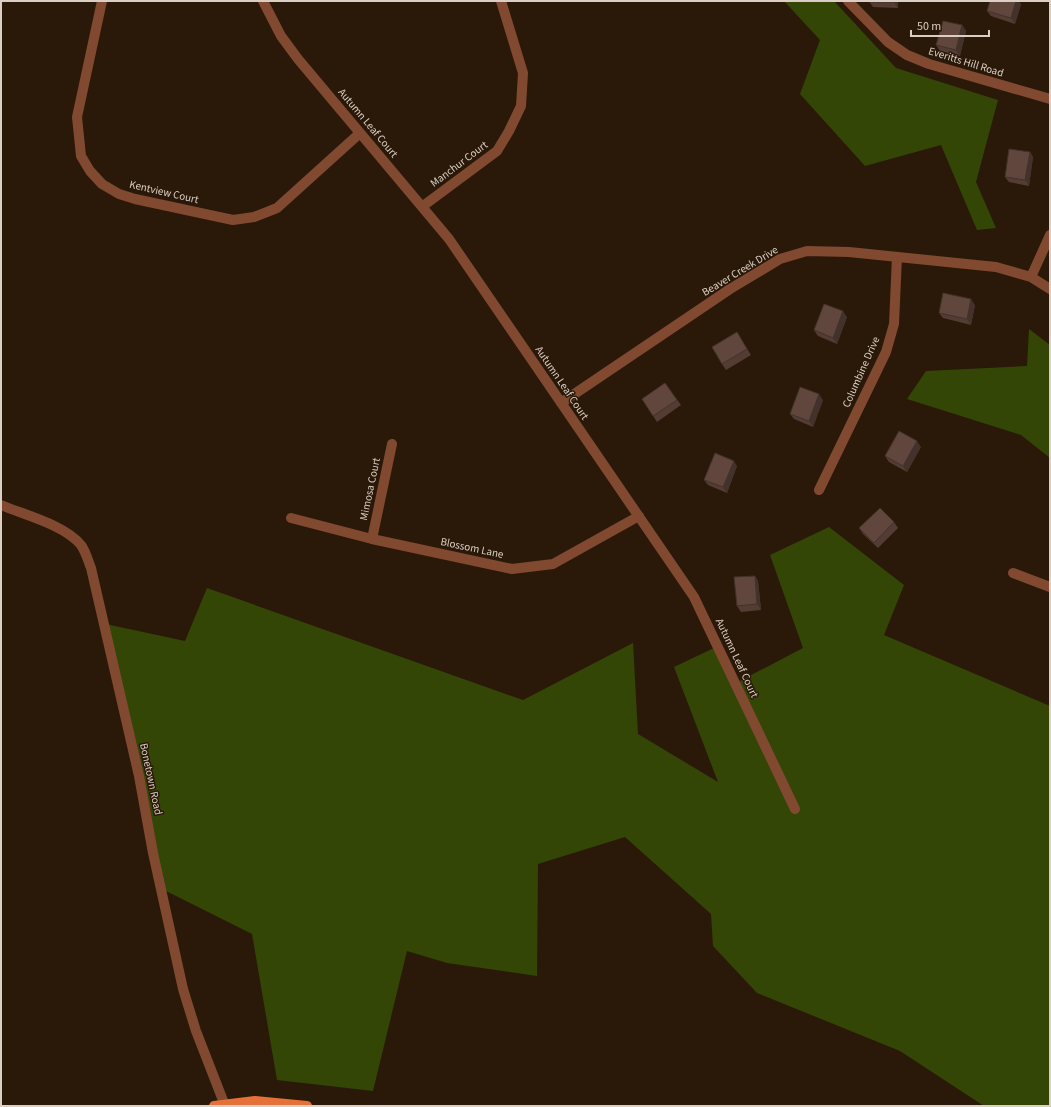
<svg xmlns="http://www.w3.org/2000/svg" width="1051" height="1107" font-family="'Source Sans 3',sans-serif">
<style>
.green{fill:#334606}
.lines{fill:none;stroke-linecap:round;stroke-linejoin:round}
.minor{stroke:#814930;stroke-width:10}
.major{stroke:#e67138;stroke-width:10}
.wall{fill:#533c34}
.shaded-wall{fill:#43312b}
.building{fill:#60463d;stroke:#43312b}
.labels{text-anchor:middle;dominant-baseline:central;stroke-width:3;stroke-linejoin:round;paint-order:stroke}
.street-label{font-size:11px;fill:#dbcfc5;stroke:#2a1909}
</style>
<rect width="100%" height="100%" fill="#2a1909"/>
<path class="green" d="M784,1H834L896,68L998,100L976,182L996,228L977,230L941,145L865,166L800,94L820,40Z
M1029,329L1050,345V458L1021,435L907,399L926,371L1027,366Z
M829,527L904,585L884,635L1050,706V1106H984L900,1051L757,993L713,946L711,914L625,837L538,864L537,976L447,963L407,951L373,1091L277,1080L252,934L158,887L101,623L185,641L207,588L523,700L633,643L638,734L718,782L674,667L716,647L734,684L803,648L770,555Z"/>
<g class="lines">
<path class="minor" d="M102,1L77,117L81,156L90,171L102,184L119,194L135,199L233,220L254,217L277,208L360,133
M263,1L281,36L298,59L449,239L694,597L795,809
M848,1L888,42L907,55L929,64L1050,99
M423,206L497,151L509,131L521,106L523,73L501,1
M1031,277L1050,235
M561,403L730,289L780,259L807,251L849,252L996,267L1031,277L1050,289
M819,490L886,352L894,324L897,257
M1,505C25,515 65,525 81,545C86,552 88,561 91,568L139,776L153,853L183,989L196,1031L224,1103
M291,518L372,539L512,569L553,564L639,516
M372,539L392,444
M1013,573L1050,587"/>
<path class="major" d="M214,1106L255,1101L307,1106"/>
</g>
<path class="wall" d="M869,1H898V8L873,7Z
M990,1H1018L1021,4L1015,24L991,16L987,11Z
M962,25L966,31L960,56L940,51L936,45Z
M1030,152L1033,157L1029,186L1009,182L1005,177Z
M975,305L971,325L943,318L939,313Z
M847,317L837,344L818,336L814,330Z
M737,332L751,355L726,370L722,364Z
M665,383L681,405L657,422L642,399Z
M823,400L813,427L794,419L790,414Z
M921,447L907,472L889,462L885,456Z
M737,466L727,493L708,485L704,480Z
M894,522L898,528L878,548L863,534L859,528Z
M755,576L758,581L761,610L741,612L737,606Z"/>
<path class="shaded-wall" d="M894,1H898V8L894,2Z
M1016,1H1018L1021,4L1015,24L1011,18Z
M962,25L966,31L960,56L956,50Z
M1030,152L1033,157L1029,186L1025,180Z
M971,299L975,305L971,325L967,319Z
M843,311L847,317L837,344L833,338Z
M819,394L823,400L813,427L809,421Z
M917,441L921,447L907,472L903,466Z
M734,461L737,466L727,493L723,487Z
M755,576L758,581L761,610L757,604Z"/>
<path class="building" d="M869,1H894V2H869Z
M990,1H1016L1011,18L987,11Z
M943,21L962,25L956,50L936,45Z
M1009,149L1030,152L1025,180L1005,177Z
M943,293L971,299L967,319L939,313Z
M824,304L843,311L833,338L814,330Z
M737,332L747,349L722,364L712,347Z
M665,383L677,400L653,416L642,399Z
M800,387L819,394L809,421L790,414Z
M899,431L917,441L903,466L885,456Z
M715,453L734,461L723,487L704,480Z
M880,508L894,522L874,543L859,528Z
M755,576L757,604L737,606L734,577Z"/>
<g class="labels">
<g class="street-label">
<text transform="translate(966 62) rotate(17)">Everitts Hill Road</text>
<text transform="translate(368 123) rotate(50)">Autumn Leaf Court</text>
<text transform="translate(459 164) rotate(-37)">Manchur Court</text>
<text transform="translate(164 192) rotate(13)">Kentview Court</text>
<text transform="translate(740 271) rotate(-31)">Beaver Creek Drive</text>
<text transform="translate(861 372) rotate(-66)">Columbine Drive</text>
<text transform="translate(562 383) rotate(56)">Autumn Leaf Court</text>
<text transform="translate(370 489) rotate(-78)">Mimosa Court</text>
<text transform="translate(472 548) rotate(12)">Blossom Lane</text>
<text transform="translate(737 658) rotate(65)">Autumn Leaf Court</text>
<text transform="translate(151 779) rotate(78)">Bonetown Road</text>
</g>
</g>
<rect width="1051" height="1107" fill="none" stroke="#dbcfc5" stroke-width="4"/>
<path d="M911 30v6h78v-6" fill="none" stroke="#dbcfc5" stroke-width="2"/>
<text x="917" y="30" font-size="12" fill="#dbcfc5" stroke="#2a1909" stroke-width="3" paint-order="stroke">50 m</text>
</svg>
